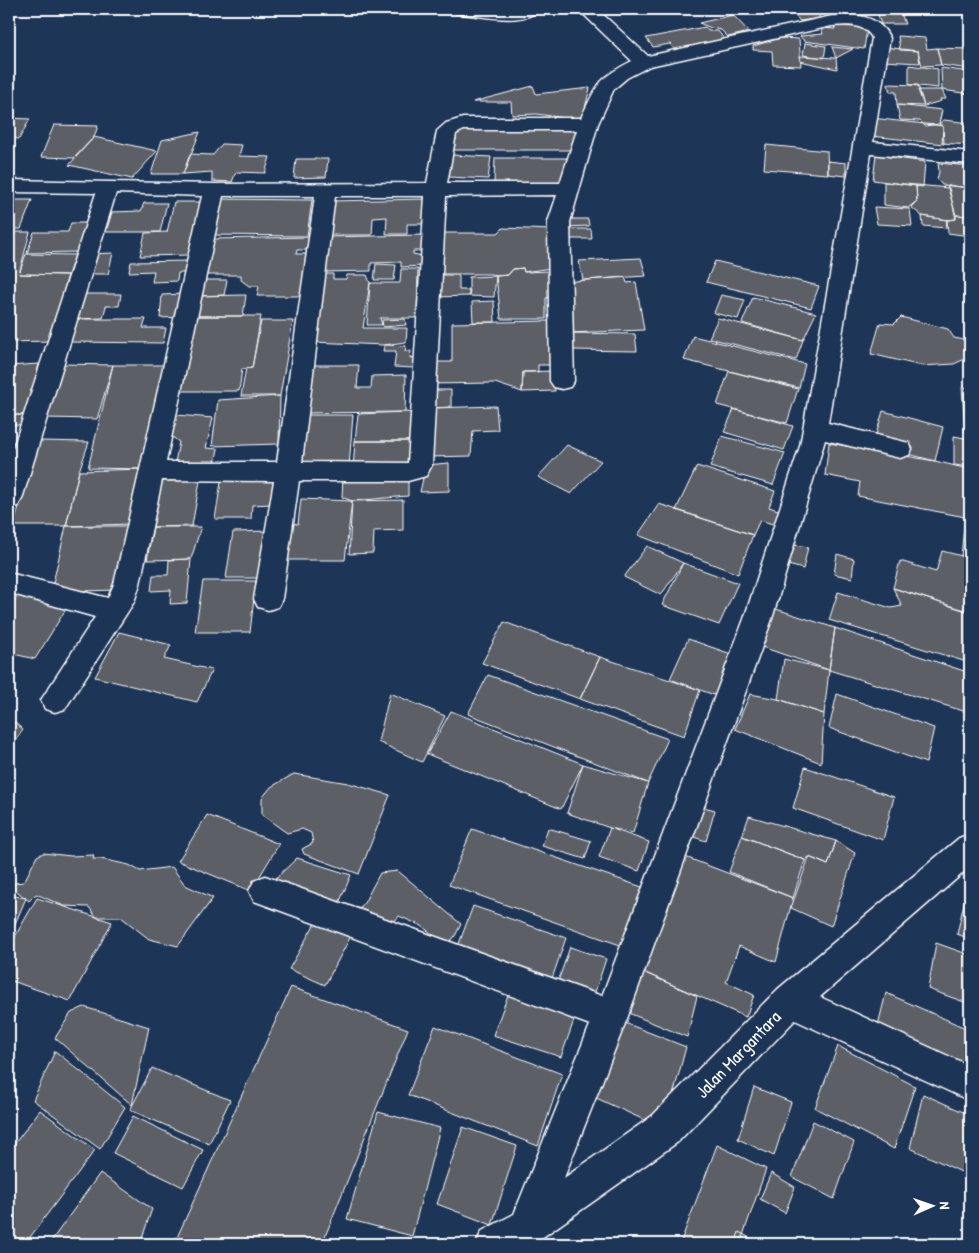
<svg xmlns="http://www.w3.org/2000/svg" width="979" height="1253" font-family="'Patrick Hand',sans-serif">
<style>
.building{fill:#5b5e65;stroke:#fff}
.lines{fill:none;stroke-linecap:round;stroke-linejoin:round}
.minor-casing{stroke:#fff;stroke-width:3}
.minor{fill:#1d3557;fill-rule:evenodd}
.labels{text-anchor:middle;dominant-baseline:central;stroke-width:4;stroke-linejoin:round;paint-order:stroke}
.near-street-label{font-size:18px;fill:#fff;stroke:#1d3557}
</style>
<rect width="100%" height="100%" fill="#1d3557"/>
<filter id="ink" filterUnits="userSpaceOnUse"><feTurbulence type="fractalNoise" baseFrequency=".02" numOctaves="2"/><feDisplacementMap in="SourceGraphic" scale="10" xChannelSelector="R" yChannelSelector="G"/><feConvolveMatrix kernelMatrix="1 2 1 2 8 2 1 2 1" color-interpolation-filters="sRGB"/></filter>
<g filter="url(#ink)">
<path class="building" d="M814,9L821,18L800,21L792,12Z
M890,10H896L897,12L901,13L905,24H881L878,15Z
M733,15L749,32L728,37L721,30L711,28L699,23Z
M833,23L859,24L867,29L864,49L804,41L800,36L823,34L821,28L835,29Z
M705,27L708,31H718L725,40L675,50L670,44L653,47L646,38Z
M898,36L925,38L927,49L937,48L941,65L922,66L918,51L900,50Z
M781,38L799,39L801,66L773,65L772,51L753,50V46Z
M805,43L826,46L824,58L803,55Z
M832,47L853,49L836,58Z
M885,47L918,51L920,63L883,61Z
M937,48L969,49L970,69L941,65Z
M800,56L836,58L837,69L800,61Z
M909,65L938,69V88L909,85Z
M941,68L970,72V94L942,90Z
M888,84L918,85L924,106L897,105L896,92H890Z
M533,86L536,94L590,88L582,120L536,114L512,115L511,102H473Z
M918,90H942L946,99H940L941,101L924,106Z
M897,105L942,110L939,124L925,126L920,121L900,120Z
M9,118L30,119L19,139L9,138Z
M871,118L943,126L944,144L871,136Z
M944,120L970,123V145L942,143L943,126L939,124Z
M54,125L98,126L94,137L74,158L41,157Z
M458,128H582L573,150H454Z
M200,132L183,174H151L162,140Z
M94,137L157,151L132,179L69,165Z
M222,144L242,145L239,156L270,157L265,173L236,172L232,182L212,181V172L183,174L190,154L213,155Z
M766,145L827,151L828,174L764,169Z
M452,155L491,157L488,179L449,177Z
M876,155L925,162L923,187L873,180Z
M495,158H567L569,183H494Z
M296,159H328L326,177L294,178Z
M828,161L846,163V176L828,174Z
M938,163L970,166V188L942,185L937,179L939,172Z
M884,182L916,185L917,201L908,208L884,205Z
M916,185L949,188L956,219L947,220L922,216L911,207L917,201Z
M947,185L970,188V216L956,215Z
M216,199L312,200L307,236L207,235Z
M428,199V224H407V234H386L387,217L373,218L372,235H326L330,201Z
M9,200H32L21,229H9Z
M174,202H201L191,255L140,256L145,233L167,232Z
M144,203H167L160,232H106L112,212L141,211Z
M874,207L910,209L912,226L877,224Z
M956,215L970,216V236L948,233L947,220L956,219Z
M922,216L947,220L946,228L923,226Z
M563,219H588L589,226L564,227Z
M71,223H86L77,252L27,253L34,232H68Z
M503,228L552,230L551,268L524,272L523,268L513,269L508,275L496,276L491,274H440L442,233H498Z
M565,229H591L592,239H566Z
M9,232H30L19,274L68,275L50,341L9,342Z
M423,235V251H413V254L423,256V266L401,267V262L371,263V271L323,272L326,237Z
M311,237L309,250H297L296,254H307L303,296H257L259,286H249L241,280V275H205L212,239Z
M113,253L108,274H84L89,254Z
M26,254L75,255L68,275L19,274Z
M641,258L646,276L583,280L579,261Z
M190,261L188,273H178L177,281L152,282L154,271L129,272L131,262Z
M715,261L819,286L811,308L706,282Z
M376,264L396,265L394,280H374Z
M523,268L524,272L552,271L553,297L546,298V319H501L496,276L508,275L513,269Z
M401,269H418L417,318H380L382,325H367L370,283H400Z
M321,274H333V279H346L347,275H367L370,283L363,328H407L406,342L384,345L313,342Z
M436,275H459V290H470L469,296L435,297Z
M496,276L494,297L469,296V277Z
M625,277L627,283L636,282L644,330L568,333L563,282Z
M199,280H227L224,295L196,296Z
M80,294H121L119,306H106L103,318L75,319Z
M183,294L181,317L160,318L162,295Z
M246,295L243,316H193L196,296Z
M721,295L745,300L738,319L714,313Z
M753,297L816,313L803,340L742,323Z
M494,301L495,322H473L472,302Z
M193,316H261L252,368L242,369L239,391H177Z
M901,317L948,329L954,338L970,341L967,358L954,364L922,366L871,354L880,323L894,324Z
M718,318L803,340L796,360L709,338Z
M75,319H146L143,328H166L163,343L67,342Z
M405,319L406,325L383,327L382,320Z
M261,321H293L280,396H241L246,368H252Z
M550,321L553,365H538V372H523L522,392L495,383L430,384L431,362H452V323Z
M568,333L635,334L637,351L571,350Z
M693,336L805,364L799,388L684,360Z
M384,345L406,346L405,351H411L410,358L416,357L414,368L394,367L396,351H383Z
M39,364L26,415H9V366Z
M61,364L113,365L97,419L44,418Z
M113,365H166L143,469L88,468Z
M306,365H359L357,388H371L372,376L406,375L405,412L301,413Z
M553,371L555,391L522,392L523,372Z
M729,371L798,389L787,423L717,405Z
M962,387L970,388V433L965,432Z
M432,390H451V407L432,408Z
M280,396L279,444L212,446L218,400Z
M496,406L498,430L473,431L471,456L430,457L432,408Z
M734,409L793,426L784,450L724,432Z
M883,411L943,427L935,461L908,454L875,438Z
M405,412L413,413L412,441H355L358,414Z
M9,415H26L24,425H9Z
M176,415L213,418L206,448L218,449L214,467L174,468L179,442L171,436Z
M301,415H353L349,467H295Z
M722,436L785,453L773,485L710,467Z
M954,436L970,439V467L954,465Z
M40,441L89,442L79,471L66,526H13Z
M355,441H412L411,468L353,469Z
M9,442H16L9,466Z
M829,443L935,461L968,469L965,517L858,496L860,482L825,475Z
M567,445L601,461L571,494L538,477Z
M449,463V491L420,492L426,465Z
M697,466L775,491L769,507L784,512L779,526L760,520L753,535L676,510Z
M143,469L132,524L66,526L79,471Z
M408,474V496L352,501L342,497L343,476Z
M163,475H201L192,526L153,527Z
M274,475L271,504L252,505L251,519H215L222,476Z
M301,499L352,501L345,560H282L287,523L298,524Z
M403,500V530L374,531L373,553L349,554L352,501Z
M659,504L753,535L738,574L638,535Z
M965,517H970V557L961,556Z
M66,526H127L116,590L51,592Z
M153,527H201L191,559L147,560Z
M269,531L263,578H226L233,532Z
M795,545L808,547L803,569L788,565Z
M647,546L683,563L661,595L624,577Z
M942,551L970,558V612L893,588L900,561L936,572Z
M837,554L854,559L852,578L834,574Z
M191,559L187,603L170,604L171,590L151,591L153,575H168L169,560Z
M683,563L738,583L719,625L662,605Z
M203,581H256L250,632H195Z
M893,588L970,612V663L829,620L838,592L891,608L902,606Z
M22,589L71,601L35,659L9,653V610Z
M770,607L835,628L829,670L756,645Z
M504,622L600,657L580,699L482,663Z
M835,628L970,673V713L829,670Z
M119,632L171,645L164,659L212,670L197,702L95,677Z
M688,639L734,655L717,696L670,679Z
M600,657L700,690L684,736L580,699Z
M784,659L829,670L824,714L778,699Z
M488,675L668,739L648,783L468,714Z
M390,693L445,716L422,762L378,742Z
M750,694L778,699L824,714L821,763L735,729Z
M837,694L934,728L926,763L829,728Z
M451,711L583,764L561,809L427,754Z
M9,717L23,730L9,749Z
M583,764L648,783L633,833L610,828L567,813Z
M805,767L894,797L883,840L793,808Z
M294,774L348,783L390,795L359,874L304,854L302,849L313,843L311,833L302,829L287,833L262,815V798L271,787Z
M700,806L715,810L706,841L691,836Z
M207,815L279,844L251,891L178,861Z
M749,816L836,841L828,865L809,857L805,860L742,836Z
M548,828L591,841L585,859L542,846Z
M610,828L649,842L639,871L599,857Z
M472,829L642,887L623,946L449,885Z
M742,836L805,860L793,898L729,872Z
M836,841L855,853L831,926L791,908L809,857L828,865Z
M43,853L71,856L94,855L93,859H101L129,865L140,871L172,867L185,885L213,898L178,946L149,939L121,917H96L89,907L64,906L36,894L29,901L13,888L14,883L24,882L37,856Z
M680,855L793,898L776,962L739,946L726,982L754,995L746,1017L634,968Z
M297,858L351,875L337,908L273,881Z
M398,871L461,924L455,936L442,950L433,935L422,926L399,916L386,932L351,919L364,903L380,873Z
M966,894L970,895V939L957,934Z
M9,895L26,898L9,938Z
M37,898L112,922L70,1001L9,980V947Z
M473,906L566,938L548,990L454,957Z
M318,918L352,934L325,985L289,969Z
M936,943L970,955V1004L928,989Z
M570,947L606,959L593,998L557,984Z
M634,968L697,996L687,1037L631,1014Z
M291,987L408,1029L322,1244H174Z
M510,990L577,1012L561,1057L493,1035Z
M886,993L970,1030V1081L875,1037Z
M84,1007L149,1027L132,1105L55,1038L71,1013Z
M620,1021L686,1047L664,1129L594,1097Z
M435,1026L562,1074L538,1146L408,1095Z
M838,1046L915,1086L894,1149L815,1108Z
M55,1051L125,1107L100,1149L33,1100Z
M152,1068L230,1100L209,1144L130,1110Z
M754,1087L791,1102L774,1156L738,1139Z
M923,1094L970,1115V1176L910,1148Z
M40,1110L95,1150L25,1244L9,1232V1151Z
M378,1112L440,1128L412,1236L347,1219Z
M133,1116L203,1150L183,1187L113,1153Z
M813,1121L854,1142L834,1199L792,1177Z
M463,1127L517,1146L492,1225L437,1204Z
M717,1145L766,1169L740,1244H680Z
M100,1173L152,1209L140,1244H49Z
M771,1173L795,1187L785,1213L760,1199Z
M739,1232L761,1244H735Z"/>
<g class="lines">
<defs>
<path id="minor" d="M453,9H539C527,26 480,16 462,14L456,13Z
M578,9H597L648,56L832,16C856,13 878,15 890,38L873,142L970,152V164L871,154L828,423L909,443L912,449L909,455L900,458L825,440L772,619L628,1016L564,1178L652,1116L778,989L959,838L970,834V867L820,997L970,1066V1101L795,1020L678,1142L540,1239L539,1244H476L482,1231L514,1214L590,1025L254,901L249,891L254,881L265,876L602,996L744,619L800,446L872,38C864,23 847,25 832,26L650,66L627,78L614,89L598,124L570,222L574,381L570,387L562,389L554,387L550,381L548,222L557,195L446,196L432,465L426,476L408,481H299L282,599L278,607L268,610L258,607L254,599L274,481L162,480L140,584L134,602L65,709L55,712L45,709L41,700L95,617L9,593V573L108,598L114,584L202,196L116,193L22,499L18,506L9,509V461L96,193L9,192V180L214,184L427,183L437,131L446,123L463,118H581C597,85 598,78 632,61ZM464,130H577L560,183H447L456,134ZM223,196H315L277,462H166ZM335,196H425L408,463L302,462Z"/>
</defs>
<use href="#minor" class="minor-casing"/>
<use href="#minor" class="minor"/>
</g>
</g>
<g class="labels">
<g class="near-street-label">
<text transform="translate(738 1054) rotate(-46)">Jalan Margantara</text>
</g>
</g>
<rect width="979" height="1253" fill="none" stroke="#1d3557" stroke-width="30"/>
<rect x="15" y="15" width="949" height="1223" fill="none" stroke="#fff" stroke-width="2" filter="url(#ink)"/>
<g transform="translate(932 1206) rotate(88)" stroke="#1d3557" stroke-width="4" paint-order="stroke">
<path d="M0-4L9 19L0 12L-9 19Z" fill="#ffffff"/>
<text y="-8" font-size="14" font-weight="bold" text-anchor="middle" fill="#ffffff">N</text>
</g>
</svg>
